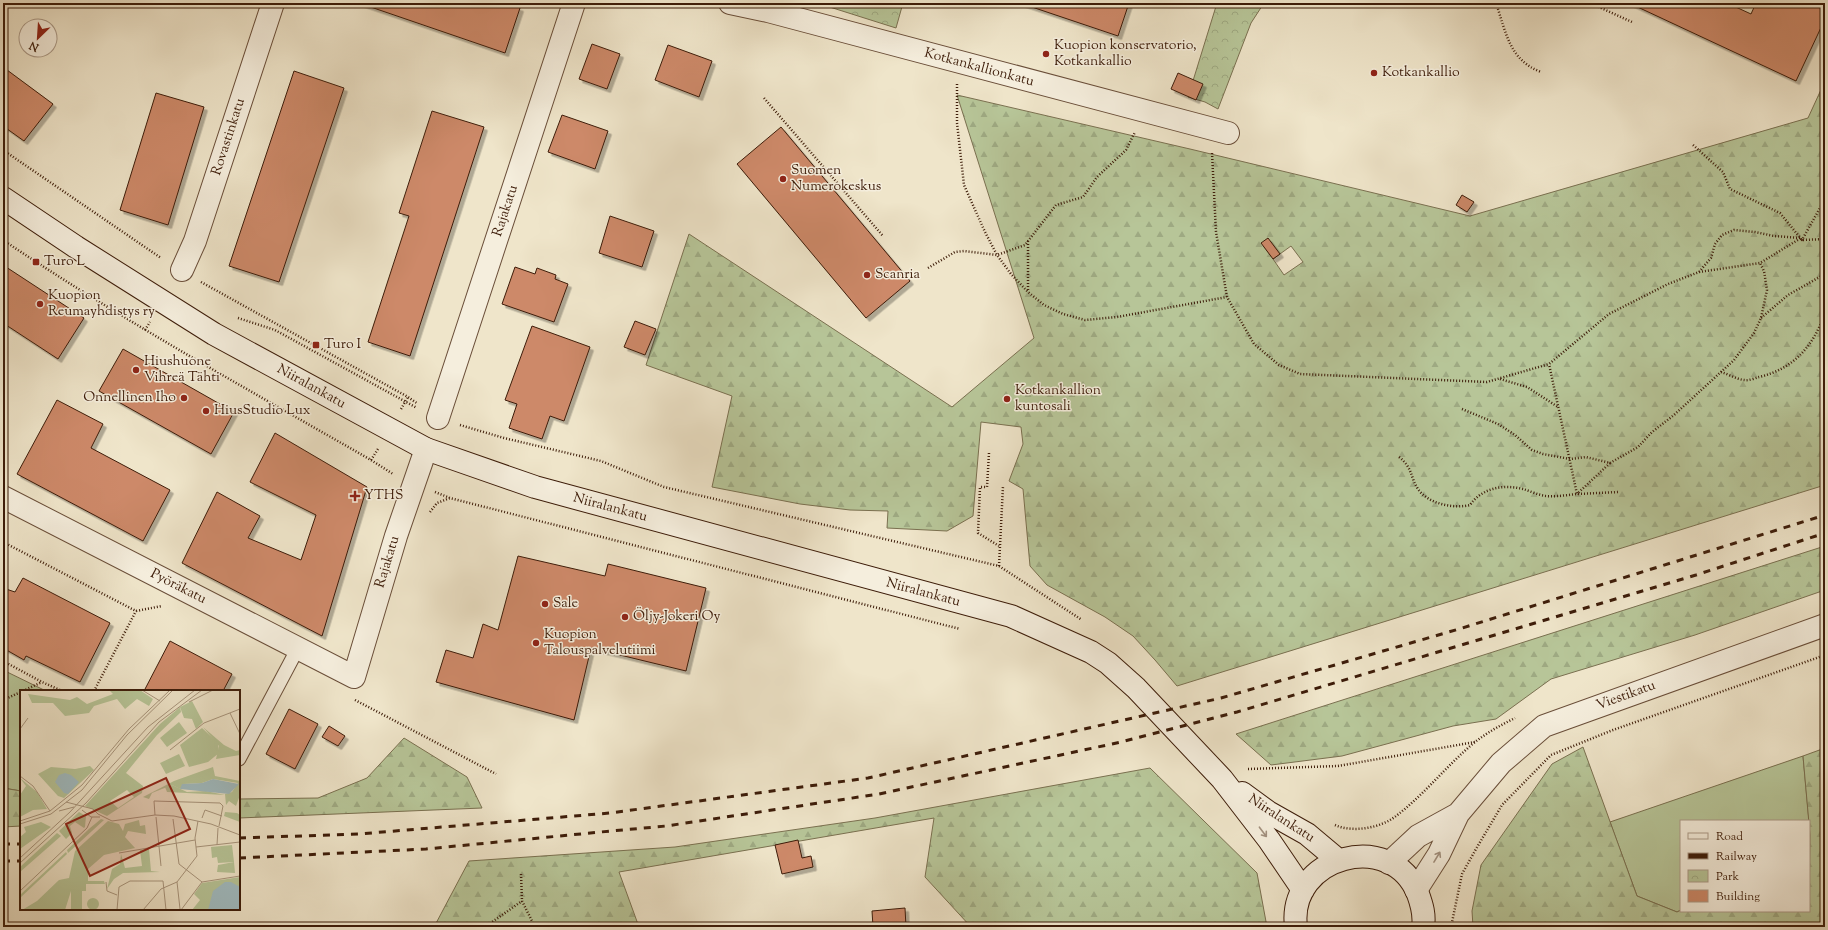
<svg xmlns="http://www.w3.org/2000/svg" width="1828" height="930" font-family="'Sorts Mill Goudy',serif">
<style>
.green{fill:#b7c598;stroke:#7a7050}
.forest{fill:url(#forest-firs);stroke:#7a7050;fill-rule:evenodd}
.park{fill:url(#park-crowns);stroke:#7a7050}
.building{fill:#cd8969;stroke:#3d1c09;filter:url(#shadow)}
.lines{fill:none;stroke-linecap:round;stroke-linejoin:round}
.lane-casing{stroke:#6a4e39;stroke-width:15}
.street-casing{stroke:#6a4e39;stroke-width:24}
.secondary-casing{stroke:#3d1c09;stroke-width:24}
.path{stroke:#3d1c09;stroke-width:2.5;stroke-dasharray:1 2;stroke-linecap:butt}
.lane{stroke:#f5eedd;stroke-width:13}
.street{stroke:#f5eedd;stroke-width:22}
.secondary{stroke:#f5eedd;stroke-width:22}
.rail{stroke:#3d1c09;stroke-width:3;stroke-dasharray:7 7;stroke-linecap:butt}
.oneway{stroke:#a2907e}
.poi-dot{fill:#8f2418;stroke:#f5eedd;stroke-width:1.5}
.labels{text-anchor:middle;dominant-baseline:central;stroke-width:3;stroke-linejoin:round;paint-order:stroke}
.poi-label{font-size:14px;fill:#3d1c09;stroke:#f5eedd;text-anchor:start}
.street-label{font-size:14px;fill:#3d1c09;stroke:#f5eedd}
.inset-road{fill:none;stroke:#a8957d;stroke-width:1}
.view{fill:#8f2418;fill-opacity:0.15;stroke:#8f2418;stroke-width:2}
.inset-edge{fill:none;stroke:#3d1c09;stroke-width:2}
</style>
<defs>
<pattern id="forest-firs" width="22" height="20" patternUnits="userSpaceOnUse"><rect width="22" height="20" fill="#b7c598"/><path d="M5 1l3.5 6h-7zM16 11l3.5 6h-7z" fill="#9ea982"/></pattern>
<pattern id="park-crowns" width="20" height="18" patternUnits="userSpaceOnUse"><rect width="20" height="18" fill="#b7c598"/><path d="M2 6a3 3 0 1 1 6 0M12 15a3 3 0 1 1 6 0" fill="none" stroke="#9ea982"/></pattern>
<filter id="shadow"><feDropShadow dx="3.5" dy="3.5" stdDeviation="0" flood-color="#0004"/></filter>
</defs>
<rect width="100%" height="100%" fill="#efe5ca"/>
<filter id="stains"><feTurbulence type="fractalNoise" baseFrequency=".005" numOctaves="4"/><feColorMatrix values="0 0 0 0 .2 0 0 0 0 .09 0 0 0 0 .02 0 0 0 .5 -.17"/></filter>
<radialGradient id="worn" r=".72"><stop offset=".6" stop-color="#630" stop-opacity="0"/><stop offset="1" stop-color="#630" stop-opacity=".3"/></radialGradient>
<path class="green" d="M3,670L46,691H21V791L3,788Z
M1803,756L1809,821H1681V910L1677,912L1637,896L1610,822Z"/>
<path class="forest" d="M1825,81V485L1177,686L1155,660L1133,636L1105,617L1047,585L1030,566L1023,489L1009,481L1023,444L1021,427L981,422L973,516L947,531L887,528L888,511L850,510L800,504L712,487L732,396L646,365L689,234L952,407L1034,338L957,95L1190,149L1470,216L1808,118ZM1291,246L1303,262L1284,275L1273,259Z
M1825,546V590L1695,635L1551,679L1496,719L1453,726L1342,756L1271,765L1236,734Z
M404,738L467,777L482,808L239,818V799L318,798L367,778Z
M1583,747L1637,896L1677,912L1681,910L1809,911L1810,835L1803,756L1825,748V927H1473L1472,911L1481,865L1552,764Z
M1150,768L1257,873L1267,927H971L925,877L934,818L619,872L639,927H434L469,861L675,847L875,818Z
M3,788L21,791V826L3,827Z"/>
<path class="park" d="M817,3H903L896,28Z
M1217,3H1264L1251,23L1218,109L1205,102L1188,97Z"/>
<path class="building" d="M359,3H506L520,8L505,53Z
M1020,3H1129L1118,36Z
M1629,3H1727L1751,14L1756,3H1825V19L1796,81Z
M592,44L620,54L607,89L579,79Z
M668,45L712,61L699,97L655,80Z
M3,67L53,104L24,141L3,126Z
M294,71L344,88L279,282L229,266Z
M1178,73L1203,84L1196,100L1171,89Z
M156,93L204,107L168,225L120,210Z
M432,111L484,127L410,356L368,342L409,216L399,213Z
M562,115L608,131L595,169L548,152Z
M781,127L910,281L866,318L737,164Z
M1462,195L1474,202L1467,212L1456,205Z
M610,216L654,231L642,267L599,253Z
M1268,238L1280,254L1273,259L1261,243Z
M3,265L84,318L58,359L3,323Z
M515,267L535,274L537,268L556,275L555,279L568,284L554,322L502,304Z
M635,321L656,329L645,355L624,347Z
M532,326L590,347L564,421L550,416L542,439L509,428L517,404L505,400Z
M123,349L234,412L211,454L99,391Z
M57,400L103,424L91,448L170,490L143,541L17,474Z
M275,433L367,487L322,636L182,563L217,492L260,516L248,538L301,560L316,515L250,482Z
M518,556L605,576L608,564L706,588L686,671L591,648L574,720L436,682L446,650L473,658L483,624L498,630Z
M23,578L110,623L80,682L26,656L24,660L3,648V595L6,589L15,592Z
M170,641L232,674L223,691H144Z
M289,709L318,724L295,769L266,754Z
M329,726L345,736L338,746L322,737Z
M798,840L802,858L811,856L813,867L782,874L775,845Z
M905,908L906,927H873L872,911Z"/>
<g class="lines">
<defs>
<path id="lane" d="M239,759L298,648"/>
<path id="street" d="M730,3L768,11L1228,133
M182,270L195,241L273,3
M438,418L574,3
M3,497L354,677L396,536L426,449
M1389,863L1418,836L1458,814
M1416,890L1439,854L1458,814L1501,763L1544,726L1825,625"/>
<path id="secondary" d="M3,198L76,247L214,334L426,449L535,487L1011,616L1091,652L1108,663L1136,688L1222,779L1269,840L1303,890
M1242,793L1268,812L1307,834L1338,860
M1296,927C1287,856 1392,828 1418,894C1422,905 1425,915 1423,927"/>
</defs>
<use href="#lane" class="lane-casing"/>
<use href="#street" class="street-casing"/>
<use href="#secondary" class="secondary-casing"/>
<path class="path" d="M1496,3C1506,32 1509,60 1541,72
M1590,3L1632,22
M957,84V123L964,185L985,232L997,255L1011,274L1028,292L1044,305L1063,314L1085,320L1117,317L1227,297
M764,98L883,236
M1693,145L1723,172L1730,189L1780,213L1802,240L1825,239
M3,150L161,258
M1212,153L1216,232L1227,297L1254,344L1279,365L1300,374L1487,382L1549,364L1609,314L1668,284L1699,272L1760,263L1801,238L1802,240L1825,199
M3,240C122,320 247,389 371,460L393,474
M1028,241V292
M928,268L955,252L964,251L997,255L1025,245L1056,205L1083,197L1097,177L1126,150L1135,132
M1699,272L1711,258L1715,244L1722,235L1734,230L1755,232L1774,236L1801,238
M201,282L408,397L418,404
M238,318L275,330L417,408
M1761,318L1788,295L1825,274
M145,330L150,322
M1721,372C1728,374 1736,379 1744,380C1749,381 1755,378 1759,377C1794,369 1814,345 1825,313
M1500,379L1527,387L1558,407
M401,409L408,397
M1462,409L1498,424L1515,435L1532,450L1543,454L1570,459L1586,457L1610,463L1577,494
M460,425L504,438L601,461L664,487L999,566L1082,620
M989,453L987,487H980L978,533L999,546
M1399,457C1413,468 1410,477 1418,489C1428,504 1454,509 1470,505C1482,488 1503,484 1523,489C1530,491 1538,495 1546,496C1556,497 1567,495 1577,494L1549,364
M371,460L378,449
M1610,463L1638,447L1652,432L1674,415L1734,360L1754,333L1761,318L1767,290L1764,271L1760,263
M435,492L450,498L960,629
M1578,494L1618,492
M430,512L437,503L450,498
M3,542L136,611L162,606
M999,566L1003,486
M3,661L42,682L62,691
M23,691L42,682
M94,691L136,611
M3,700L21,692
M355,700L496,774
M1248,769L1338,766L1475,742
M1335,825C1353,833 1381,828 1396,816C1425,794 1447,765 1475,742C1488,732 1501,725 1515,718
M521,874L522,901L535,927
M485,927L522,901
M1451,927L1462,874L1476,849L1502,805L1551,755L1613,730L1825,655"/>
<use href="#lane" class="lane"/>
<use href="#street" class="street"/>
<use href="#secondary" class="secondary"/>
<path class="rail" d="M239,838L359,834L610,813L868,778L1221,698L1459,629L1825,515
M3,844H21
M239,858L426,849L611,831L666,826L879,794L1121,742L1237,712L1696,575L1825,533
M3,861H21"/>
</g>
<defs><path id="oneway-shaft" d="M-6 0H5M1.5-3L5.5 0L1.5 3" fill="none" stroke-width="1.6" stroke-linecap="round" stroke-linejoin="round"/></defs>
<g class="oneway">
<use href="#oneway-shaft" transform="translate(1263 832) rotate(53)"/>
<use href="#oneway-shaft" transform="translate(1437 857) rotate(-59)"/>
</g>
<g class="poi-dot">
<circle cx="1046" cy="54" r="4"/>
<circle cx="1374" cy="73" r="4"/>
<circle cx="783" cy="179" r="4"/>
<rect x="32" y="258" width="8" height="8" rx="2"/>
<circle cx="867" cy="275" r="4"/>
<circle cx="40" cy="304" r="4"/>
<rect x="312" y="341" width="8" height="8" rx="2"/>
<circle cx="136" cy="370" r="4"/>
<circle cx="184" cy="398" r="4"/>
<circle cx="1007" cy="399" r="4"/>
<circle cx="206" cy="411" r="4"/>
<path d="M353 490h4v4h4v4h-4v4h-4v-4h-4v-4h4z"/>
<circle cx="545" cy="604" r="4"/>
<circle cx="625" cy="617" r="4"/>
<circle cx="536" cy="643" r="4"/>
</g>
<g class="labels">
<g class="poi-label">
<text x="1054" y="46">Kuopion konservatorio,<tspan x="1054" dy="16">Kotkankallio</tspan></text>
<text x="1382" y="73">Kotkankallio</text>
<text x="791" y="171">Suomen<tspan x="791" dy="16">Numerokeskus</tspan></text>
<text x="44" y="262">Turo L</text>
<text x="875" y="275">Scanria</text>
<text x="48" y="296">Kuopion<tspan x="48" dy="16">Reumayhdistys ry</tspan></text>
<text x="324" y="345">Turo I</text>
<text x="144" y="362">Hiushuone<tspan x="144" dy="16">Vihreä Tähti</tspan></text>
<text x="1015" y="391">Kotkankallion<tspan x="1015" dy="16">kuntosali</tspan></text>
<text x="176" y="398" text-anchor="end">Onnellinen Iho</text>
<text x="214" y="411">HiusStudio Lux</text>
<text x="364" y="496">YTHS</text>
<text x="553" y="604">Sale</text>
<text x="633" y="617">Öljy-Jokeri Oy</text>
<text x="544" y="635">Kuopion<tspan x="544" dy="16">Talouspalvelutiimi</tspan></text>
</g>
<g class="street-label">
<text transform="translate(979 68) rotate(15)">Kotkankallionkatu</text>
<text transform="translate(229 137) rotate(-72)">Rovastinkatu</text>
<text transform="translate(506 211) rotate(-72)">Rajakatu</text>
<text transform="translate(311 387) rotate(29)">Niiralankatu</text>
<text transform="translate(610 508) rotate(15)">Niiralankatu</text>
<text transform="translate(388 562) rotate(-73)">Rajakatu</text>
<text transform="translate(178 587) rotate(27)">Pyöräkatu</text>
<text transform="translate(923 593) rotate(15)">Niiralankatu</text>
<text transform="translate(1626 696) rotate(-20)">Viestikatu</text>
<text transform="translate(1281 819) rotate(33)">Niiralankatu</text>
</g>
</g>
<g transform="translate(20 690)">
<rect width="220" height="220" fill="#efe5ca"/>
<path d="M159,32L167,43L147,57L140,48ZM182,38L198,53L199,63L188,72L169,77L160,55ZM159,64L165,76L146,84L140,73ZM152,95L167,102L186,101L205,105L147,102L145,97ZM21,132L31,137L0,159V147L6,142L4,137ZM37,143L41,146L0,182V177ZM214,172L215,183L197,182L198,175ZM51,201H62V220H46L51,219Z" fill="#b7c598"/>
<path d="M89,0H120L133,9L129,16L117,9L105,19L97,9L74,16L69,23L45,26L33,13H12L8,4L50,10L57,7L67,14L93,4ZM160,17L161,22L137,45L106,83L123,96L122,103L87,126L65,116L140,34ZM107,100L114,107L98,118L90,111ZM193,77L195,86L220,91V105L216,116L209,111L206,115L205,104L212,102L218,93L193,89L182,93L164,94L160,99L152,95L132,103L129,109L123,107L154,91ZM59,122L66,126L65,137L64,138L55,132L50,136L52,143L46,149L39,141ZM205,122L217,123L220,125V132L204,126ZM81,129L84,130L48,163L47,160L70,138ZM119,130L120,136L125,135L126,144L108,141L105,147L115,158L84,165L68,179V191H84L85,194H66V201H51L45,220H2L17,211L39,190L49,188L55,161L88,131L99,134L103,141L105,134ZM46,162L47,164L0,208V205Z" fill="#b7c598" fill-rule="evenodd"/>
<path d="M172,11L183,32L176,39L172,29L164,28L160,17ZM183,37L204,55L216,61L220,60V65L196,69L199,56ZM70,76L74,80L44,108L38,106L18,84L31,77L55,79ZM0,88L17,102L27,119L13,120L0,127V105L6,96ZM212,155L214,172L198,173L197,167L192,168L191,157ZM129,159L131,181L140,182L103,183L94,189L87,199L92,179L100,174L101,164L105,178L122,176L120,160ZM220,187V220H172L180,210L174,204L182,193ZM67 214a6 6 0 1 1 12 0a6 6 0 1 1-12 0Z" fill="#b7c598"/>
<path d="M45,83L51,85L59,92L48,104L44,103L35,92L39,85ZM193,89L219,94L209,104L160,99L162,94L182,93ZM205,192H211L220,197V220H188L193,201Z" fill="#a0bcc2"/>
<path class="inset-road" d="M122,0L140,11M169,12L193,0M210,23L220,44M0,39L8,28M150,60L184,33L220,19M0,86L13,96L30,121M46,112L73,119L78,124L92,131L135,125L154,126L191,134L220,145M62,120L71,127H80M39,121L54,117M135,125L134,111L200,113L203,116L199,136M136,127L141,176M182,128L185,120L202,126M153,129L159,174L182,192M0,131L30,121L62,95L109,39L149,1M0,134L31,124L62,100L107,45L153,0M197,155L198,138M176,157L220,152M99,163L175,150M0,168L50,122L128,37L175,0M0,173L66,113L139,32L182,0M86,192L87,201L97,205M157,192L160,219M0,201L67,138L72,127M97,220L99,197L110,191H143L146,220M123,220L141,199L157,192L177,166L175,148L178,131M161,220L182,192L220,186"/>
<path class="view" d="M146,88L170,139L70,186L46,134Z"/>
<rect width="220" height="220" class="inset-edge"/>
</g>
<rect width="1828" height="930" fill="none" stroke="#efe5ca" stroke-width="16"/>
<rect x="4" y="4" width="1820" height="922" fill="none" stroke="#3d1c09" stroke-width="2"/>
<rect x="8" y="8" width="1812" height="914" fill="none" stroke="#3d1c09"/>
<rect x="1680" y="820" width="130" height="92" fill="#f5eedd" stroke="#ab9a88"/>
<rect x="1688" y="833" width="20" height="6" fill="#f5eedd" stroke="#ab9a88"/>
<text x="1716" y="840" font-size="12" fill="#3d1c09">Road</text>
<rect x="1688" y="853" width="20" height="6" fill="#3d1c09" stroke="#ab9a88"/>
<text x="1716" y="860" font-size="12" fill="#3d1c09">Railway</text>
<rect x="1688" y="870" width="20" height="12" fill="url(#park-crowns)" stroke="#ab9a88"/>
<text x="1716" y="880" font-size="12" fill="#3d1c09">Park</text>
<rect x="1688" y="890" width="20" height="12" fill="#cd8969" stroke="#ab9a88"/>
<text x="1716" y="900" font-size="12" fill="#3d1c09">Building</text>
<g transform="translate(38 38) rotate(205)"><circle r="19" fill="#f5eedd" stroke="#ab9a88"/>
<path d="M0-3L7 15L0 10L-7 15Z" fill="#8f2418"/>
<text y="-6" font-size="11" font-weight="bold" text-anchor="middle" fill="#3d1c09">N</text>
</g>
<rect width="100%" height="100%" filter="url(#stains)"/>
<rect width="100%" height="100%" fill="url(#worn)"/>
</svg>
